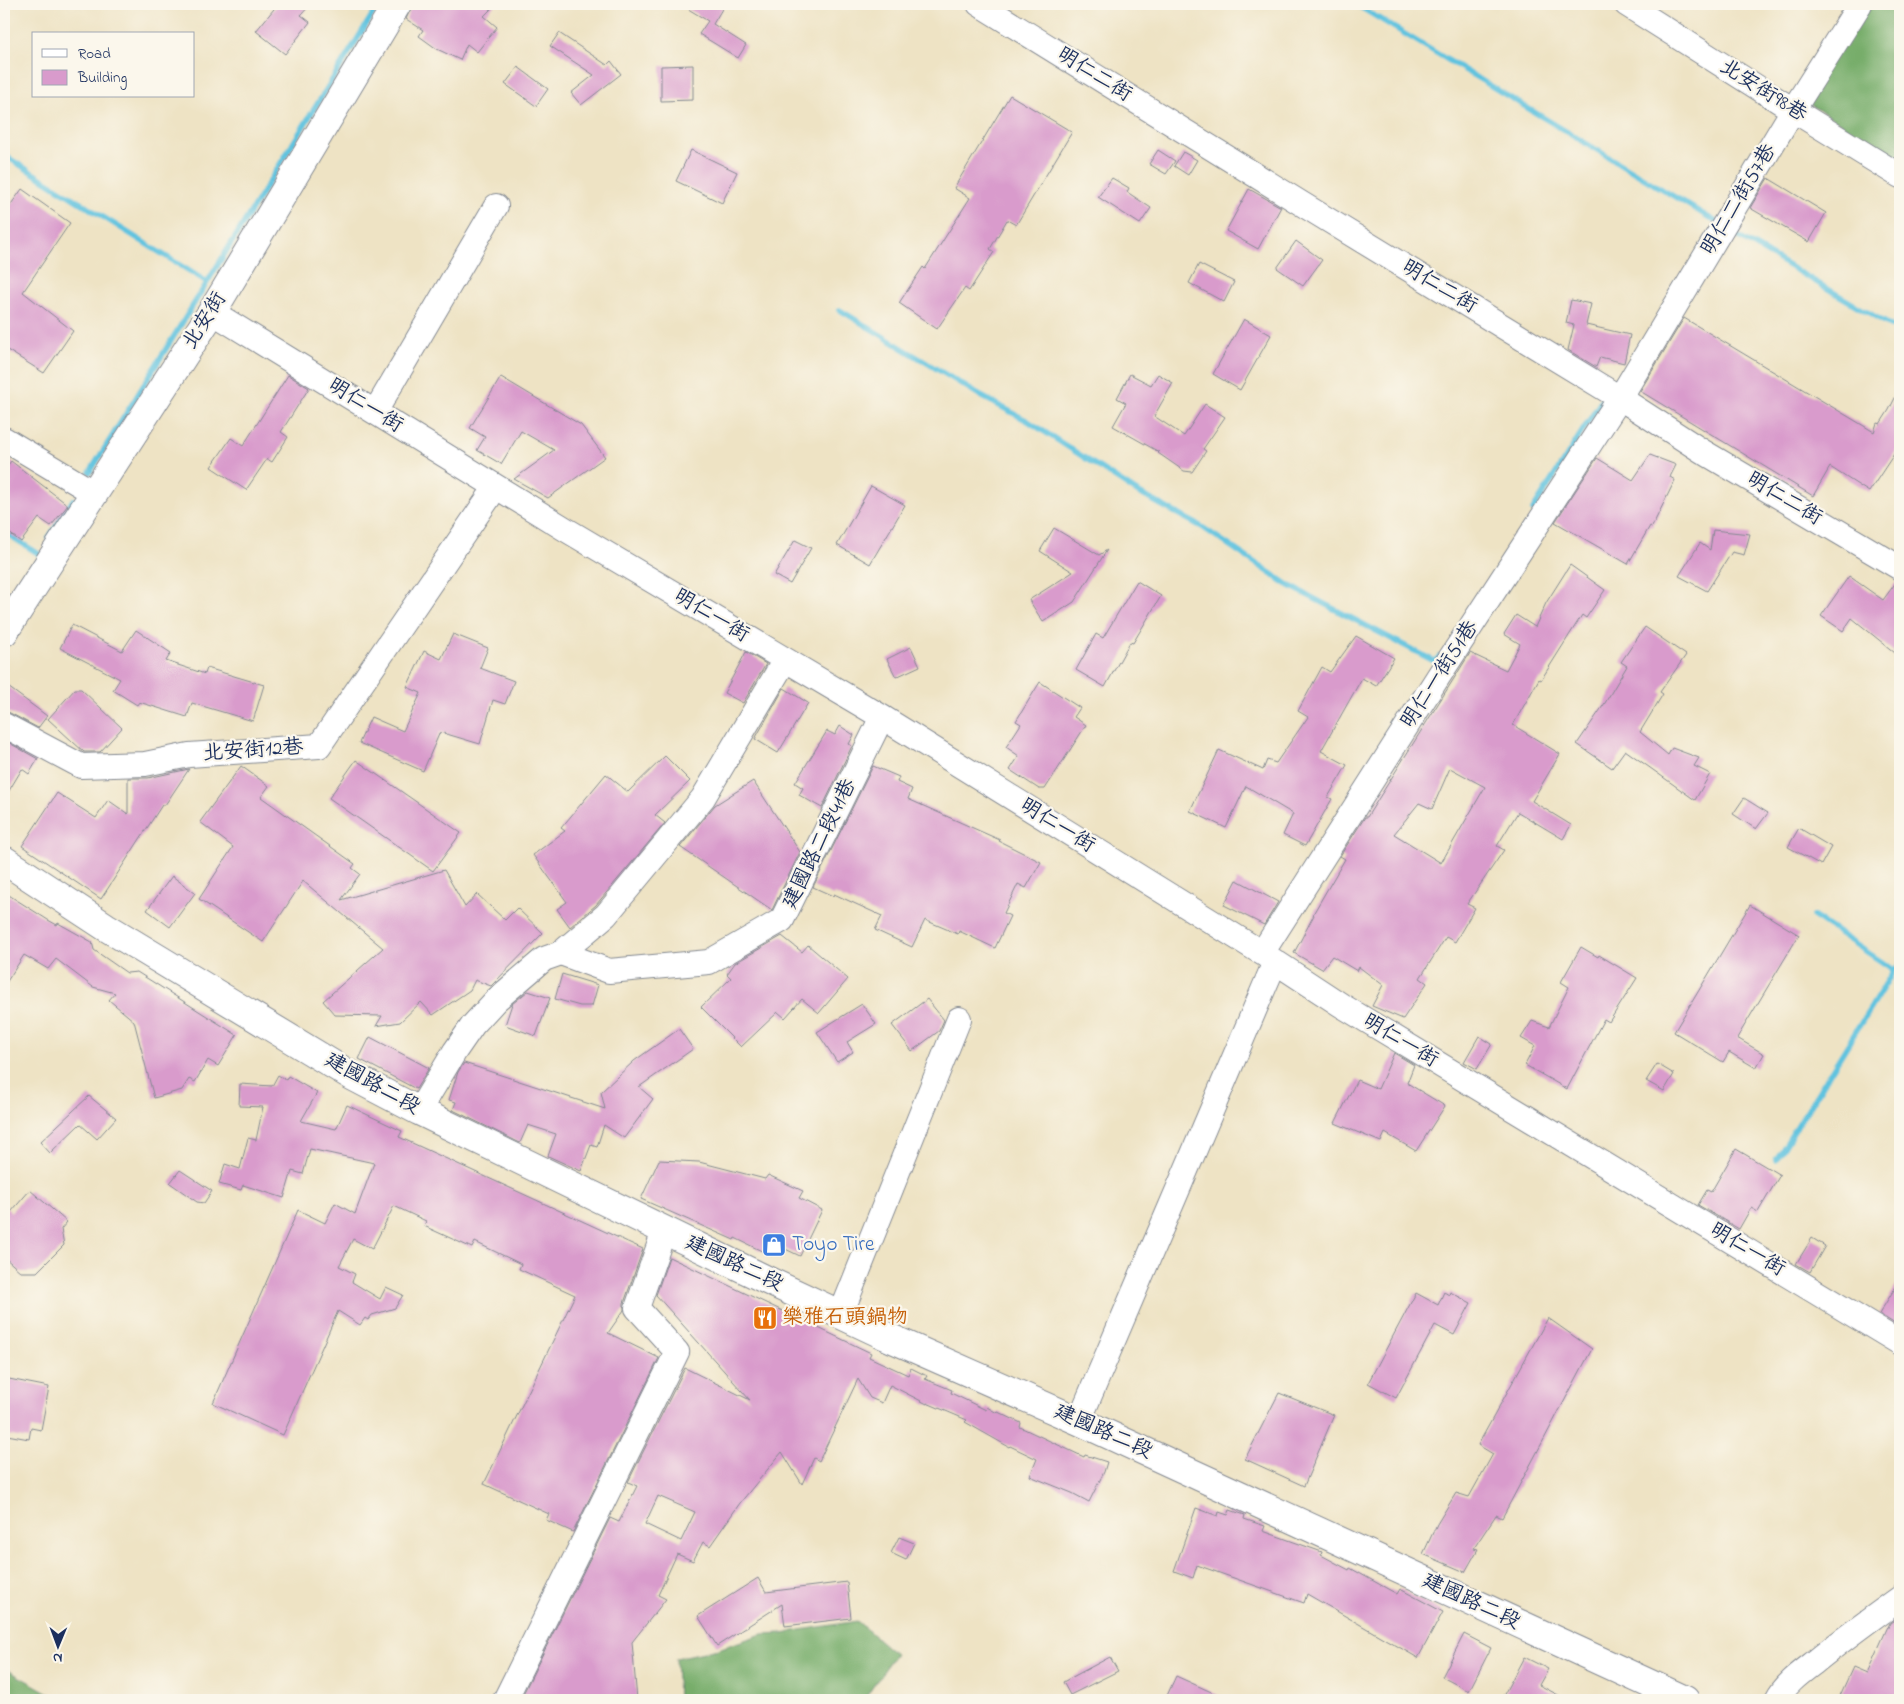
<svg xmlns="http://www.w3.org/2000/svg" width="1904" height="1704" font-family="'Indie Flower','LXGW WenKai TC',sans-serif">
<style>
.forest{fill:#77ad6b;stroke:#496e64}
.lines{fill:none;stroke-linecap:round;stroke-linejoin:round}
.stream{stroke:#61c3df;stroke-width:5.5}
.building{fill:#d99bcc;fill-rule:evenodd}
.street-casing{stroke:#848991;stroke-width:26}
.secondary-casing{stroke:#848991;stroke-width:30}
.street{stroke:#fff;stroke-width:24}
.secondary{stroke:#fff;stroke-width:28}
.labels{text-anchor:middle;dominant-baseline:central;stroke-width:4.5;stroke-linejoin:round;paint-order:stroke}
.street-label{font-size:21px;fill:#1b2f5e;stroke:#fbf7ec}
.shop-label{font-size:21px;fill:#366cbe;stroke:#fbf7ec;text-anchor:start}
.food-label{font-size:21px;fill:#c56008;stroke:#fbf7ec;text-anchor:start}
</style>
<rect width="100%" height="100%" fill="#fbf7ec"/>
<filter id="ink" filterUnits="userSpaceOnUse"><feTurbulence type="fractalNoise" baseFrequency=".02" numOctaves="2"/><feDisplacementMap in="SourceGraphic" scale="10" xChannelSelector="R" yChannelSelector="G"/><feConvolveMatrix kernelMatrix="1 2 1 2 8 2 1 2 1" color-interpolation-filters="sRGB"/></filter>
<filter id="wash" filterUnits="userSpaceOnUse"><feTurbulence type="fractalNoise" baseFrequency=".0096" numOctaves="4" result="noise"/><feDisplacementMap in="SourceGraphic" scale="20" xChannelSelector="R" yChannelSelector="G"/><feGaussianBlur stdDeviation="1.12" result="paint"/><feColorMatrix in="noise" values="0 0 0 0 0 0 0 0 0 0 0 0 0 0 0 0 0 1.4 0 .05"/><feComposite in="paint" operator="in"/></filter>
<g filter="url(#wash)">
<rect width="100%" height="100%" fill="#eee3c4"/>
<path class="forest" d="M1865,4H1900V161L1803,100Z
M857,1621L895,1654L864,1700H678L676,1658L718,1649L762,1634L782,1633Z
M4,1668L61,1700H4Z"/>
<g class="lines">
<path class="stream" d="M1355,4L1718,223
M4,155L207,282
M1727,230L1900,331
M840,310L981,396L1028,421L1137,492L1202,527L1288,585L1436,662L1439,657
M90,472L379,4
M1533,510L1605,395
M4,532L39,554
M49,538L73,500
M1813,916L1894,970L1900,966
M1776,1160L1894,970"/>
</g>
<g id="blocks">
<path class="building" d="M278,4H311L301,15L310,22L285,54L256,31Z
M413,4H496L484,16L497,27L477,52L467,44L460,60L437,49L419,36L423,30L406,19Z
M680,4H725L713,24L746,45L738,58L699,34L708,21Z
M559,33L607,65L611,61L621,74L581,105L571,93L594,75L550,46Z
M693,65V100L661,101V66Z
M518,67L548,89L536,106L505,84Z
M1010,95L1072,132L1016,225L1007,220L990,249L994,252L969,291L965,288L937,329L899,303L923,267L925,269L970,198L954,188Z
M691,150L737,172L722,203L676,181Z
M1158,150L1175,161L1166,174L1149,164Z
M1183,152L1197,160L1188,175L1174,166Z
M1112,178L1129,188L1127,192L1151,208L1140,224L1098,197Z
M1768,178L1826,213L1809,242L1750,208Z
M22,189L70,223L23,292L73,331L44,373L4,348V214Z
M1249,189L1281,207L1258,249L1226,231Z
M1296,241L1322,260L1303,286L1277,268Z
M1199,264L1234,282L1224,302L1189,283Z
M1571,300L1591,304L1586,325L1630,335L1624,363L1600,357L1596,367L1568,350L1574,325L1566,323Z
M1684,318L1874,432L1877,423L1880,424L1889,410L1900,388V445L1869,492L1830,467L1813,496L1640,391Z
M1244,319L1271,335L1240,390L1213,374Z
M1130,374L1151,385L1158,374L1173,383L1154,416L1184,436L1205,404L1225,417L1203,449L1206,451L1192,472L1184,471L1158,453L1159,452L1113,426L1126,403L1117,398Z
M288,375L309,388L281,432L288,437L272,462L267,459L246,490L211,467L231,438L243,446Z
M501,377L581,425L605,457L548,498L514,479L554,450L521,431L501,464L477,450L485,437L470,428Z
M1650,455L1676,465L1670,477L1675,480L1652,527L1650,526L1628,564L1555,522L1597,458L1633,480Z
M11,461L68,505L51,526L39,518L21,542L4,529V471Z
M871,486L905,505L870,564L837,545Z
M1054,528L1099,555L1107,550L1074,602L1043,622L1029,600L1073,572L1040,551Z
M1713,530L1750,534L1744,555L1732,552L1707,591L1679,576L1700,543L1710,550Z
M795,540L811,548L790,584L774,575Z
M1570,565L1605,590L1586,618L1582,615L1541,680L1539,679L1513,725L1560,754L1532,801L1571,825L1563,839L1518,812L1497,846L1504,850L1467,904L1475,908L1455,942L1446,937L1420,978L1427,983L1403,1019L1372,1006L1383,985L1359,967L1357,971L1332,956L1322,969L1294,953L1314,915L1313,914L1345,859L1340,856L1365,817H1367L1470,653L1506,670L1520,644L1504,634L1516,615L1535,627L1546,603ZM1450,768L1485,787L1441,863L1394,834L1419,803L1432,809Z
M1849,576L1883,600L1897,581L1900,582V657L1852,618L1843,631L1821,616Z
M1137,581L1161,596L1133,643L1130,642L1105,687L1076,670L1096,634L1103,638Z
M72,625L122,651L136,630L171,653L166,661L205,674L207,668L264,685L253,721L192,703L187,717L139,702L137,705L113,690L120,679L60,648Z
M1645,627L1686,655L1660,692L1663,694L1640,732L1668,755L1672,748L1699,758L1694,766L1710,774L1695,800L1625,750L1612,768L1577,744L1605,703L1627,666L1621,662Z
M453,634L488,648L480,668L514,681L505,704L493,700L480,744L440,732L423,771L359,743L371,717L403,731L421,693L407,687L424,651L441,659Z
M1356,636L1394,658L1376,686L1362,678L1321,751L1347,765L1328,797L1332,799L1305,846L1283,835L1293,814L1246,786L1226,828L1190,811L1219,750L1263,770L1267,760L1276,763L1308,717L1298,711L1322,667L1330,672Z
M911,647L920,666L896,677L887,659Z
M746,652L766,664L743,703L724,693Z
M1040,682L1080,708L1074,717L1086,725L1045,789H1039L1010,770L1019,756L1006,747L1021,724L1016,721Z
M4,684L47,716L38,728L10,713L4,711Z
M784,688L808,703L778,753L755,739Z
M75,689H81L122,728L100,752H84L48,719Z
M840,726L854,735L849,744L852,746L822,808L799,795L803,788L795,783L827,731L835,735Z
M4,740L38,759L29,774L22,769L4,799Z
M665,756L690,781L655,815L665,823L596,905L570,927L557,909L567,902L533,855L565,831L561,828L606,774L628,792Z
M356,760L461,833L433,871L329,798Z
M241,766L269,786L261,797L355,864L352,868L360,874L341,900L444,870L465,907L477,894L505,920L517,908L543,933L491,986L475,980L470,990L433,1015L421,1002L400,1022L376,1026L382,1016L335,1015L323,1001L383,948L303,881L263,942L199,899L233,847L200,822Z
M873,766L899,777L897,782L912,789L908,799L1000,840L999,841L1041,862L1026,888L1018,884L1004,913L1010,916L995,948L959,931L958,934L925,920L912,947L875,930L882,916L834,894L833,896L813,887Z
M189,769L165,805H162L101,899L22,846L57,793L96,818L108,800L128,814V778H148Z
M753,781L800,852L772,910L680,847L715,805Z
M1744,798L1768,813L1756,829L1733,814Z
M1799,828L1831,847L1821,865L1788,847Z
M172,876L195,893L170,927L147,910Z
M1237,880L1278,902L1264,925L1224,905Z
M4,892L48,920L57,925L58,923L92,942L94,950L127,973L137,972L237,1035L218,1066L208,1060L195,1082L189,1079L182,1090L154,1098L134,1021L109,1000L115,993L93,987L56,959L48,969L24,955L4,986Z
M1750,905L1799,935L1737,1038L1764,1054L1756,1068L1729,1052L1723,1062L1674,1032Z
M782,936L802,952L808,945L848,979L819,1013L802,999L785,1018L778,1012L741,1047L701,1007L731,978L727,974L735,963Z
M1581,947L1598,957L1599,955L1637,978L1609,1022L1604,1019L1567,1089L1525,1065L1535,1046L1521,1038L1532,1021L1549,1027L1569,987L1561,982Z
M562,974L598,985L592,1006H580L555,999Z
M528,991L550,998L536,1036L505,1025L512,1004Z
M927,999L944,1020L939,1031L912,1051L892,1025Z
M862,1004L876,1024L847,1042L853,1052L837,1062L817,1032Z
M679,1029L693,1049L639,1087L653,1099L624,1138L604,1125L597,1147L591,1145L581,1171L548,1156L556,1134L528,1125L520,1143L453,1110L456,1102L449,1100L458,1072L464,1063L605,1109L601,1092L634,1061Z
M1479,1036L1492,1044L1477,1069L1464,1062Z
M370,1037L429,1068L416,1089L359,1059Z
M1394,1053L1414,1065L1407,1083L1445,1106L1416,1151L1385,1133L1381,1142L1335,1123L1357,1080L1378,1089Z
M1657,1064L1674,1074L1664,1091L1646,1081Z
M278,1075L286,1080L288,1076L317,1093L301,1121L336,1129L347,1105L402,1131L399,1137L643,1249L624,1303V1310L608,1333L659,1358L573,1532L546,1520L549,1514L484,1484L575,1295L519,1269L521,1264L475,1242L472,1248L424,1226L426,1221L394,1206L372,1249L353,1239L339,1266L355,1274L352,1282L380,1299L386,1287L403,1295L395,1308L372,1315L368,1320L365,1318L360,1325L338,1311L283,1435L213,1403L298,1210L325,1223L335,1203L355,1214L374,1163L310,1149L303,1174L292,1171L284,1198L243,1185L241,1190L219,1184L225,1164L240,1169L248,1138L256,1140L263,1107L239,1106L240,1084L272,1086Z
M89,1096L116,1118L97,1139L80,1124L50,1153L40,1142Z
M1736,1149L1780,1175L1758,1212L1751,1208L1739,1229L1698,1205L1707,1190L1711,1192Z
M659,1160L699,1162L765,1179L768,1175L803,1191L799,1198L822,1210L800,1256L777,1245L772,1256L735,1238L734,1240L641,1199Z
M180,1170L212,1191L204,1203L197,1202L170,1183Z
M30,1190L67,1222L61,1229L64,1245L37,1272H21L4,1257V1206L11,1212Z
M1812,1238L1825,1246L1810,1272L1796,1264Z
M669,1257L871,1353L869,1357L908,1375L911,1368L927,1376L925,1379L952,1390L951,1393L986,1410L987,1407L997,1413L998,1412L1021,1423L1020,1427L1084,1457L1085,1455L1107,1462L1104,1472L1089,1502L1072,1493L1030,1476L1037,1459L1010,1446L1009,1447L965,1422L967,1420L927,1403V1404L890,1385L882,1403L870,1398L858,1379L819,1461L814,1458L802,1484L782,1452L740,1503L710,1546L703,1542L693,1561L677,1554L658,1595L666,1599L632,1642L637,1700H520L610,1518L619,1522L637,1486L628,1482L685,1368L750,1400L656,1295ZM658,1496L695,1512L681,1541L645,1524Z
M1900,1280V1327L1879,1314Z
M1444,1292L1449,1295L1450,1292L1471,1303L1454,1335L1435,1325L1396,1398L1368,1383L1416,1293L1438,1305Z
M1548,1318L1592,1349L1502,1518L1496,1515L1474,1548L1478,1549L1465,1572L1423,1554L1437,1524L1456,1493L1469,1497L1493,1454L1478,1445Z
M4,1378L49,1387L41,1430L31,1428L29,1439L7,1435L9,1422L4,1421Z
M1279,1393L1334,1415L1304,1486L1245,1459Z
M1196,1508L1218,1516L1219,1512L1228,1515L1230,1510L1245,1515L1244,1519L1265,1526L1263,1531L1322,1552L1321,1555L1349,1570L1350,1568L1397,1594L1400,1589L1443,1612L1418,1658L1307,1594L1304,1603L1197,1565L1193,1578L1174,1571Z
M899,1537L914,1543L906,1560L891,1553Z
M758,1578L766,1592L847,1582L851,1618L785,1626L782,1604L717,1646L698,1616Z
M1900,1615V1700H1838L1853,1667L1867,1673L1890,1622Z
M1464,1634L1491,1648L1469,1691L1442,1677Z
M1110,1657L1118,1671L1070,1695L1063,1682Z
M1524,1657L1548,1669L1539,1685L1568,1700H1501Z
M1176,1676L1229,1700H1165Z"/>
</g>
</g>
<g filter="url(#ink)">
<use href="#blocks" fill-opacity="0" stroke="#848991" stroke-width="1"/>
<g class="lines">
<defs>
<path id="street" d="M979,4L1302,204L1620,398L1702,451L1900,568
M1626,4L1793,110L1900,176
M212,312L565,529L882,717L1262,953L1341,1005L1900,1343
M375,412L496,206
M4,439L94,493
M4,725L81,766L145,764L189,755L319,746L496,487
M561,953L609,971L709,962L782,920L882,717
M1262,953L1438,677L1620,398L1793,110L1860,4
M419,1111L455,1051L473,1025L496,1000L544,959L561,953L606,915L703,798L785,660
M841,1314L959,1019
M1079,1421L1275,962
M505,1700L677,1352L637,1308L664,1231
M1777,1700C1785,1684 1802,1672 1815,1662C1843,1639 1871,1619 1900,1598"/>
<path id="secondary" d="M4,632L212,312L397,4
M4,860L106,927L352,1076L419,1111L771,1282L886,1336L1079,1421L1685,1700"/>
</defs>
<use href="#street" class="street-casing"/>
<use href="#secondary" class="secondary-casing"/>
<use href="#street" class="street"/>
<use href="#secondary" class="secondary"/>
</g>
</g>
<defs>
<symbol id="shop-square" viewBox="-11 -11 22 22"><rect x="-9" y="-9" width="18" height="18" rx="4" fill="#3f7fe0" stroke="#fbf7ec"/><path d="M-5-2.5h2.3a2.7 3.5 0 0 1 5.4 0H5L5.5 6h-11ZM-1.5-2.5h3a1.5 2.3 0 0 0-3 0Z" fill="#fff"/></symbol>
<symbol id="restaurant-square" viewBox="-11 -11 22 22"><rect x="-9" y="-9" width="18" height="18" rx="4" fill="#e8710a" stroke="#fbf7ec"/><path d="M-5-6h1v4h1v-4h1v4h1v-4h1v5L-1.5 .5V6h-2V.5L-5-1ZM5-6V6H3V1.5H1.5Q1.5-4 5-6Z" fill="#fff"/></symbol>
</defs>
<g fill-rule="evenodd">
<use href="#shop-square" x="760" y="1231" width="28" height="28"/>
<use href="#restaurant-square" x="751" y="1304" width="28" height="28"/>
</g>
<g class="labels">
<g class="street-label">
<text transform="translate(1094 75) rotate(32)">明仁二街</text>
<text transform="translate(1763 91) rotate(32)">北安街98巷</text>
<text transform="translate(1739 200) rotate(-59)">明仁二街57巷</text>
<text transform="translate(1439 287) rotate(31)">明仁二街</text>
<text transform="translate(205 321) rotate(-58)">北安街</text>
<text transform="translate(365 406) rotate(32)">明仁一街</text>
<text transform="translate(1784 499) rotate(31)">明仁二街</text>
<text transform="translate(711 616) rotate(31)">明仁一街</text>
<text transform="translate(1440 675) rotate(-57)">明仁一街51巷</text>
<text transform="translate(253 751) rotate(-4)">北安街12巷</text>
<text transform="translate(1057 826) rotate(32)">明仁一街</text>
<text transform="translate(820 844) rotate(-64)">建國路二段41巷</text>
<text transform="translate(1400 1041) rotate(31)">明仁一街</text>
<text transform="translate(372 1084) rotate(29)">建國路二段</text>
<text transform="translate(1747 1250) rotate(31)">明仁一街</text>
<text transform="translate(734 1264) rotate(25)">建國路二段</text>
<text transform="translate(1103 1432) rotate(24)">建國路二段</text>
<text transform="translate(1471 1602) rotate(25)">建國路二段</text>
</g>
<g class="shop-label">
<text x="792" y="1245">Toyo Tire</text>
</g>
<g class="food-label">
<text x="782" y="1318">樂雅石頭鍋物</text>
</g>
</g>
<rect width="1904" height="1704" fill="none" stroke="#fbf7ec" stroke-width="20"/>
<rect x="32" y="32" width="162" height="65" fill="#fbf7ec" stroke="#a1a7b3"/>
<rect x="42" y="49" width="25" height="8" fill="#ffffff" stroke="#a1a7b3"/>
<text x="78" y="58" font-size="15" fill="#1b2f5e">Road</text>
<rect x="42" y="70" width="25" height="15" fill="#d99bcc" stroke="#a1a7b3"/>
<text x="78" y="82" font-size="15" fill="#1b2f5e">Building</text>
<g transform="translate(58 1646) rotate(181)" stroke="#fbf7ec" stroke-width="4" paint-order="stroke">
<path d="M0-4L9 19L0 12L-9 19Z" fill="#1b2f5e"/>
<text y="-8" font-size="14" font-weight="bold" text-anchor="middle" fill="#1b2f5e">N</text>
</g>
</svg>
